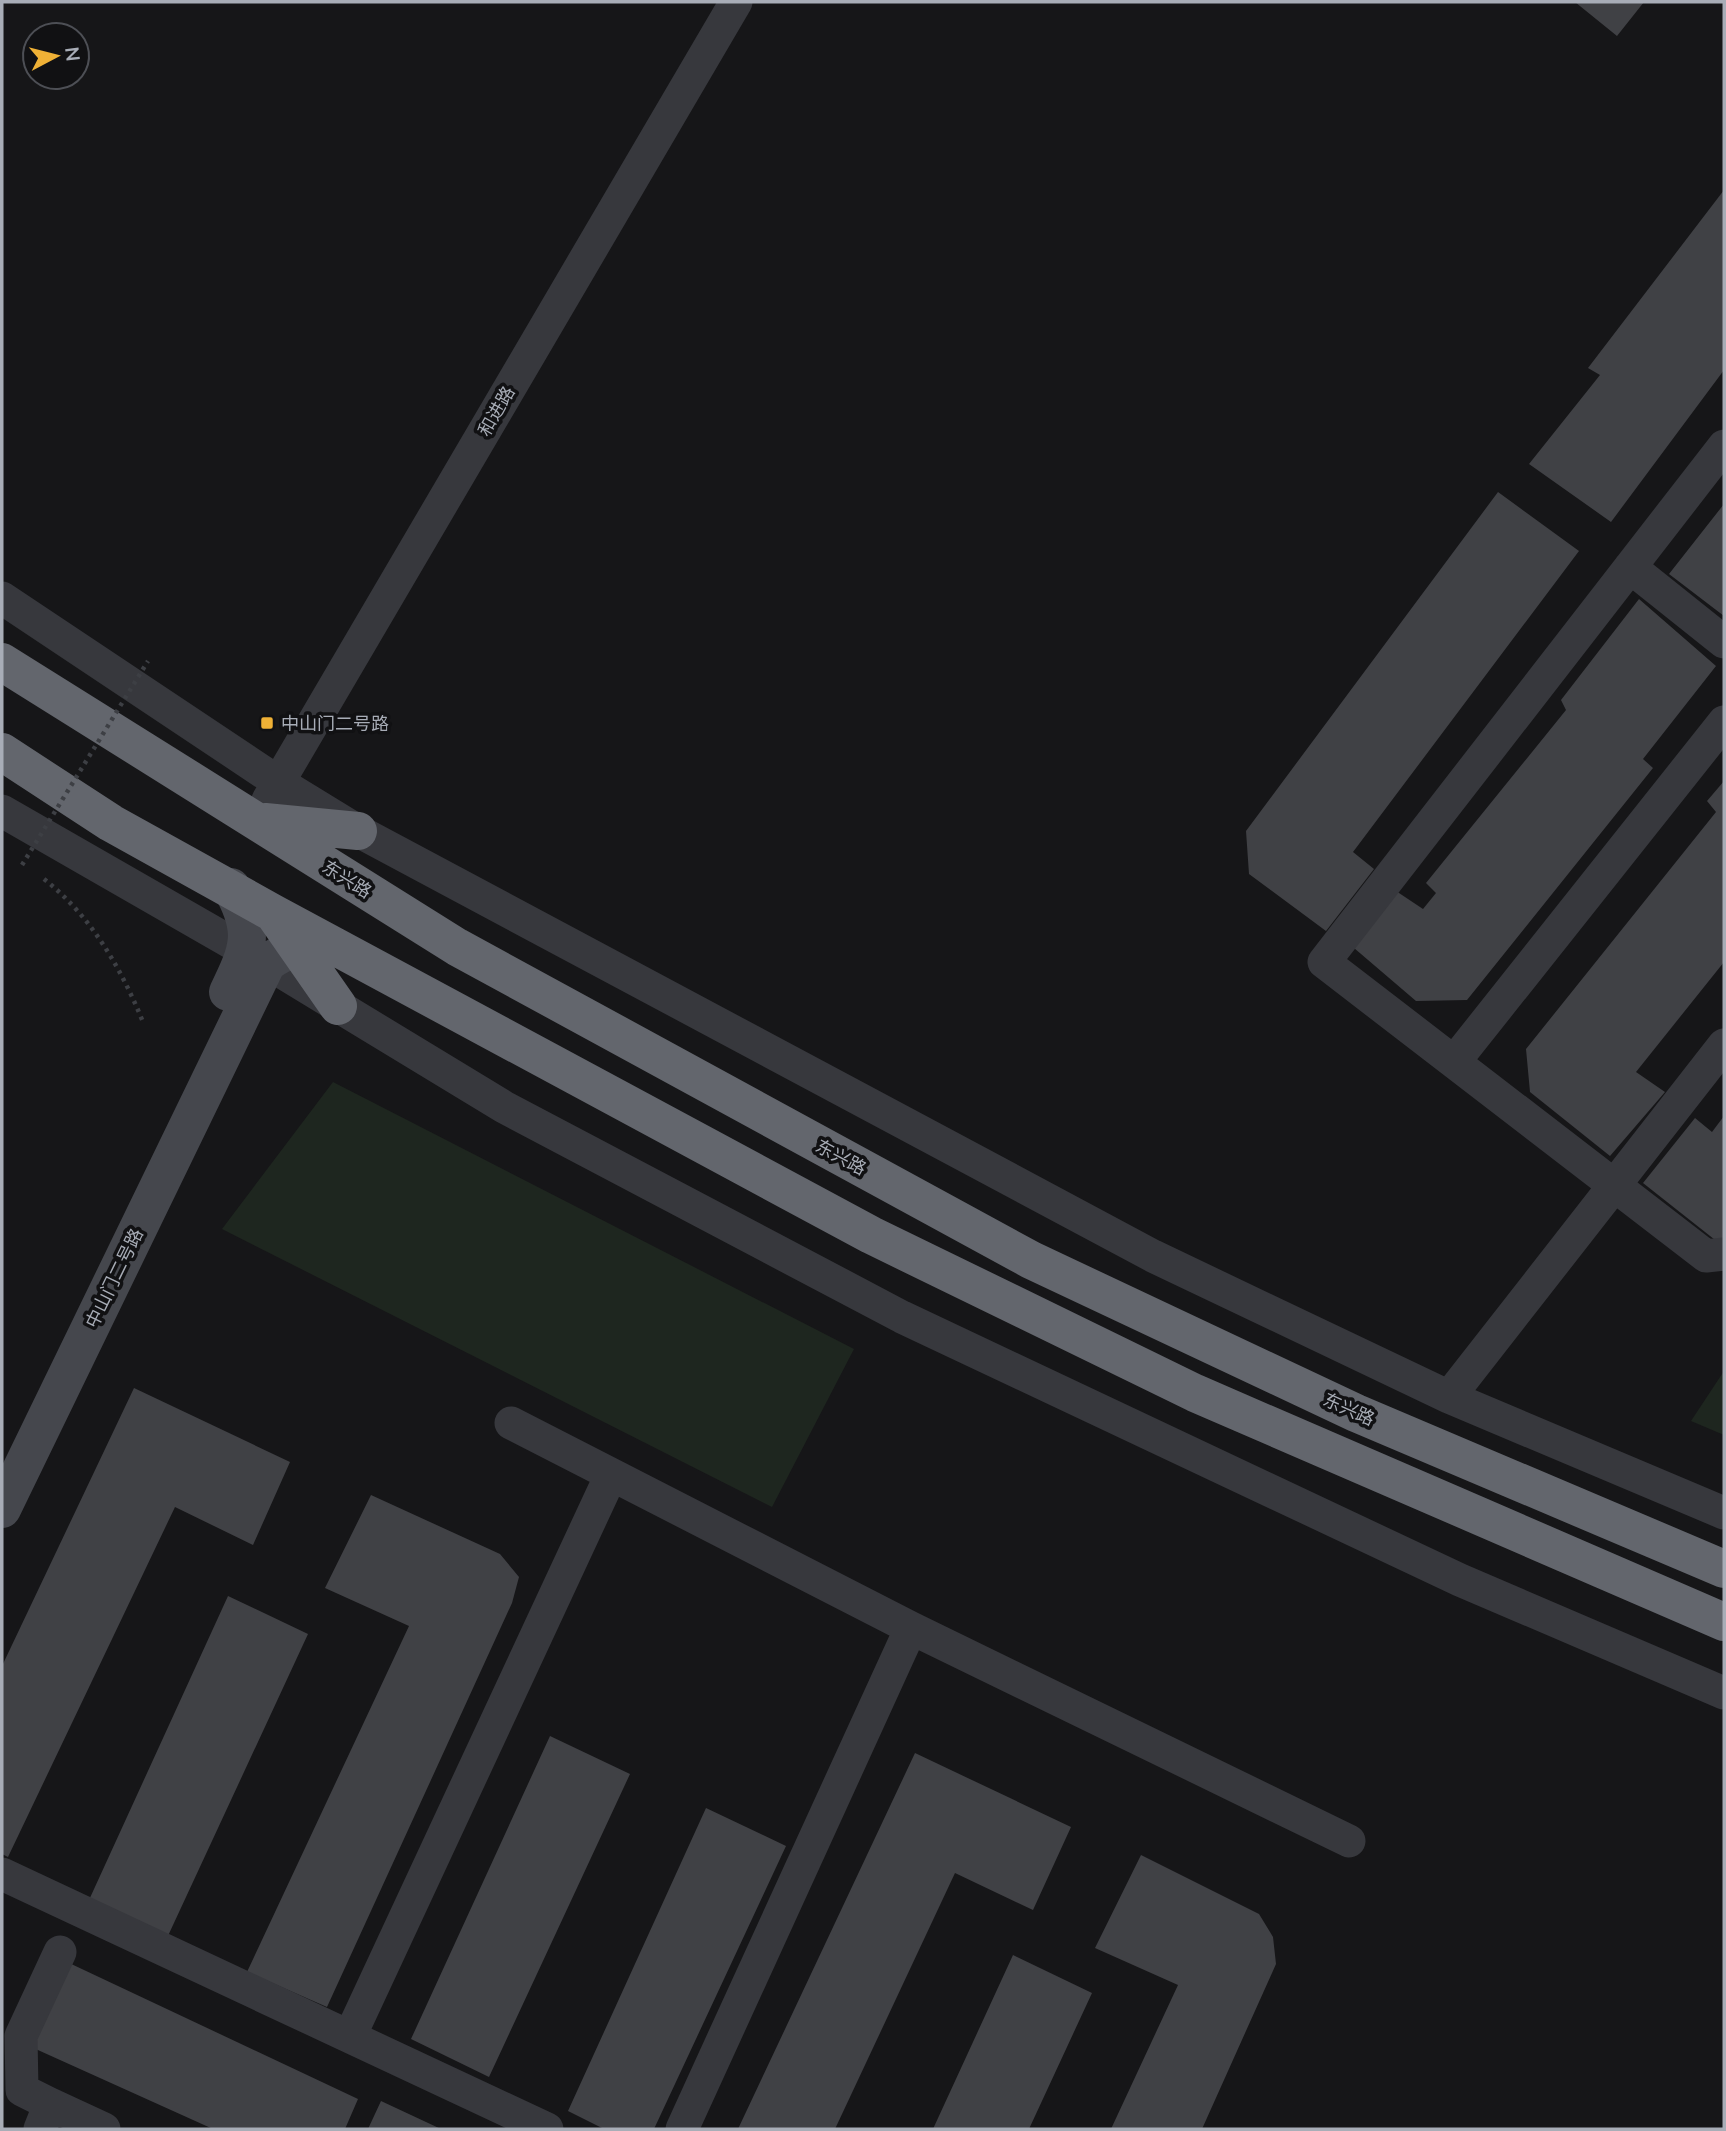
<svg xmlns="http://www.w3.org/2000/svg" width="1726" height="2131" font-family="Mulish,'Noto Sans SC',sans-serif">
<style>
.green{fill:#1e261f}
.building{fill:#404145}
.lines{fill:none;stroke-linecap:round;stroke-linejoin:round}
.path{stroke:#3d3f44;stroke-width:4.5;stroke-dasharray:3.5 5;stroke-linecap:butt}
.street{stroke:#37383d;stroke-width:33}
.secondary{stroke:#45474d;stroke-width:38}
.highway{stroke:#63666d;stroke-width:38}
.path-bridge{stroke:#3d3f44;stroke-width:4.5;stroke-dasharray:3.5 5;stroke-linecap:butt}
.poi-dot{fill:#efb136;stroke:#111113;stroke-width:2.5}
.labels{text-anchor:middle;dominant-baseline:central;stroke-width:7;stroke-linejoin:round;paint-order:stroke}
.street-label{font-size:18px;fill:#a8adb7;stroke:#111113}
.poi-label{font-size:18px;fill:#a8adb7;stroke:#111113;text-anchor:start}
</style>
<rect width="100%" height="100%" fill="#161618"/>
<path class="green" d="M333,1082L854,1349L772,1507L222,1229Z
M1724,1371V1435L1691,1421Z"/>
<path class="building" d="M1575,2H1644L1617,36Z
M1724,190V370L1611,522L1529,464L1600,375L1588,368Z
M1498,492L1579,551L1353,852L1374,869L1326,931L1249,874L1246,831Z
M1724,504V616L1669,574Z
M1639,599L1716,666L1643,759L1653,768L1467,1000L1416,1001L1354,948L1396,891L1423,909L1436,893L1426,883L1566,710L1561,700Z
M1724,781V962L1636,1072L1665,1092L1610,1156L1530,1092L1526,1049L1716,812L1707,801Z
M1724,1116V1247L1643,1183L1695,1118L1712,1132Z
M134,1388L290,1462L253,1545L175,1507L8,1857L2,1854V1666Z
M371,1495L500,1554L519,1577L512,1603L327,2007L247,1972L409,1626L325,1588Z
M228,1596L308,1634L167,1938L89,1900Z
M550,1736L630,1774L489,2077L411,2039Z
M915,1753L1071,1827L1033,1910L955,1873L835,2129H738Z
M706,1808L786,1846L654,2129H604L568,2111Z
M1141,1855L1259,1914L1273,1937L1276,1964L1202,2129H1111L1178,1985L1095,1948Z
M1013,1955L1092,1993L1029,2129H933Z
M67,1962L358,2099L345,2129H213L29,2046Z
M381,2101L441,2129H368Z"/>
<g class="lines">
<path class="path" d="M44,879C91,916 121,968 143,1022"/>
<path class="street" d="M1724,446L1324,962L1706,1256L1724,1254
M1630,567L1724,642
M2,598L278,782L358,831L1153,1256L1449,1397L1724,1513
M268,800L736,2
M2,811L267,963L504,1107L902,1317L1460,1580L1724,1693
M1454,1062L1724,722
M1449,1397L1724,1045
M511,1423L911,1628L1349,1841
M2,1874L547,2129
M350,2036L611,1475
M50,2104L22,2090L21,2036L60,1952
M40,2129L50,2104L104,2129
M682,2129L911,1628"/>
<path class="secondary" d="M228,992C249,949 256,931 231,887
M2,1509L267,963C286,949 305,944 329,946"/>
<path class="highway" d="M2,662L457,947L1031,1260L1356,1413L1724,1569
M2,752L111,823L273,913L871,1235L1195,1393L1724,1622
M265,822L358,831
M276,917L338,1006"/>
<path class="path-bridge" d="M22,865L148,661"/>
</g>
<rect class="poi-dot" x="260" y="716" width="14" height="14" rx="3.5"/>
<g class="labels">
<g class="street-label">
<text transform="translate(496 411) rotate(-60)">和进路</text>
<text transform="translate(347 879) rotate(32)">东兴路</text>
<text transform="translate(841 1157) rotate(28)">东兴路</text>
<text transform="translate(114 1278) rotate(-64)">中山门二号路</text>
<text transform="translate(1349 1409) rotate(24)">东兴路</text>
</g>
<g class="poi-label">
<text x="281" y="723">中山门二号路</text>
</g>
</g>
<rect width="1726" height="2131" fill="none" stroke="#a8adb7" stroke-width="7"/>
<g transform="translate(56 56) rotate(83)"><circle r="33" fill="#111113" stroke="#4d4f55" stroke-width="2"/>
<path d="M0-5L12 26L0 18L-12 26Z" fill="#efb136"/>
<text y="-10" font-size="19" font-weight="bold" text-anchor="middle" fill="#a8adb7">N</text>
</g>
</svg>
